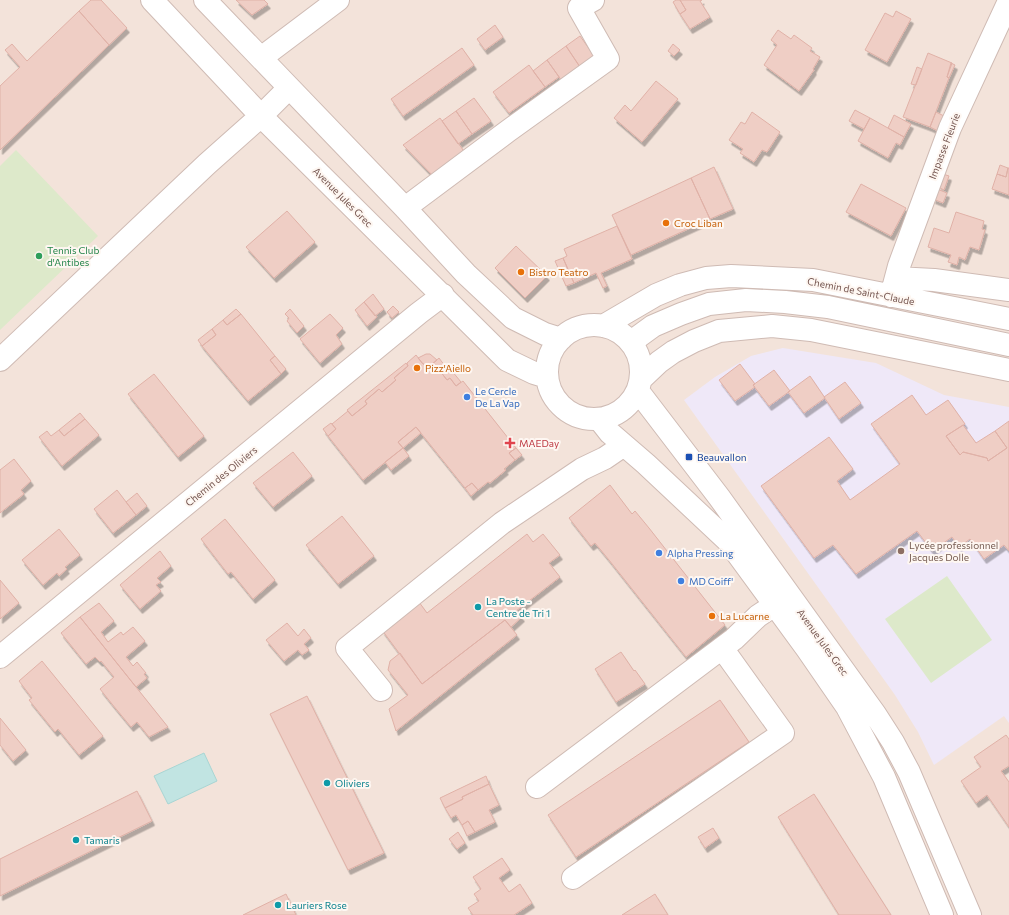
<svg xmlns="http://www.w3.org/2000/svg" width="1009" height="915" font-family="Commissioner,sans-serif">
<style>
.residential{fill:#f3e3da}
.education{fill:#efe8f8}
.green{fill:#dde9ca}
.water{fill:#c1e4e2;stroke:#a8d5d3}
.building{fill:#efcec5;stroke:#e0b1a7;filter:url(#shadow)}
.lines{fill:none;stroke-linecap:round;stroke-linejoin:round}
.minor-casing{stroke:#cfbbb4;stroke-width:24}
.minor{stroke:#fff;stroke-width:22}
.food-dot{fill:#e8710a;stroke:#fef7f2;stroke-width:1.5}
.leisure-dot{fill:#2e9e5b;stroke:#fef7f2;stroke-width:1.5}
.shop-dot{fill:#3f7fe0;stroke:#fef7f2;stroke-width:1.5}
.health-dot{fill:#e0444e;stroke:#fef7f2;stroke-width:1.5}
.transit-dot{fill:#1a4fb4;stroke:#fef7f2;stroke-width:1.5}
.education-dot{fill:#8d6e63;stroke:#fef7f2;stroke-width:1.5}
.culture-dot{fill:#0f9aa8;stroke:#fef7f2;stroke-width:1.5}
.labels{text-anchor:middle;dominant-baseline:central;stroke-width:4;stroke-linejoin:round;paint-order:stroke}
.street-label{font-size:10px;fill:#755650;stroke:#fef7f2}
.food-label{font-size:10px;fill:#c56008;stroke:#fef7f2;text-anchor:start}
.leisure-label{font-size:10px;fill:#27864d;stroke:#fef7f2;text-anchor:start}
.shop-label{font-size:10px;fill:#366cbe;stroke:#fef7f2;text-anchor:start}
.health-label{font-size:10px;fill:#be3a42;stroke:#fef7f2;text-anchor:start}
.transit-label{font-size:10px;fill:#164399;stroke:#fef7f2;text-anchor:start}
.education-label{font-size:10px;fill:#785e54;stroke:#fef7f2;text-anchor:start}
.culture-label{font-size:10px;fill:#0d838f;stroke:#fef7f2;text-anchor:start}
</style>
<defs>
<filter id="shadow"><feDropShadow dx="2.5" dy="4.5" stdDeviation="0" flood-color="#0004"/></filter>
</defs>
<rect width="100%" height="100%" fill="#fbf2ec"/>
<path class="residential" d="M0,0H1009V915H0Z"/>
<path class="education" d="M783,348L876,363L944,395L1009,407V723L1004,716L934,765L918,732L895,695L684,400L715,377L751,356Z"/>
<path class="green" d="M16,150L98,236L0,330V166Z
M947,576L992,640L931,683L885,619Z"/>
<path class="water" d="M204,753L217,781L168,804L154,776Z"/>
<path class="building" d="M91,0H101L127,28L109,45L79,11Z
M236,0H264L268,4L252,15Z
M676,0H680L686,10L680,14L673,2Z
M680,0H702L700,1L710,17L690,29L680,14L686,10Z
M79,11L109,45L0,150V86L20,67L5,50L12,44L27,61Z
M896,11L911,19L887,62L865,50L885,13L893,17Z
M495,25L503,37L485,50L477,39Z
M778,30L791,39L794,35L812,48L810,51L820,57L813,69L814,70L799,91L764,65L777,45L771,40Z
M580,36L595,57L580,67L566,46Z
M673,44L680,50L674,56L668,51Z
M566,46L580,67L562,81L547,60Z
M462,48L474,65L403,116L391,99Z
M928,53L952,63L947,77L949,78L930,127L903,117Z
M547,60L559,77L545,87L533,71Z
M951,63L955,65L949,78L947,77Z
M529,65L545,87L509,113L493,92Z
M917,67L922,69L916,85L911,84Z
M656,81L678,99L642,142L614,118L625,105L631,111Z
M474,98L491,121L472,134L456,111Z
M855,110L870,118L864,129L849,121Z
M456,111L472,134L458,144L442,121Z
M752,112L780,132L767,152L762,150L754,162L740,153L743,149L729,140L741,122L745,124Z
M936,112L944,116L938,131L930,127Z
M894,115L911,124L904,137L888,128Z
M440,118L466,154L435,178L403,145Z
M870,118L904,137L900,145L896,143L888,158L858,141Z
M1000,165L1008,168L1006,177L997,174Z
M714,167L733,209L710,219L691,178Z
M1008,168H1009V195L992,189L997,174L1006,177Z
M943,174L949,176L944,190L938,187Z
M691,178L710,219L631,255L612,215Z
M861,184L906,208L891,236L846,212Z
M937,189L947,193L943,203L933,199Z
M287,211L315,242L274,278L246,247Z
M956,212L984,221L982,229L985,230L979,250L970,247L965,260L959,257L957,265L948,262L951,255L928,247L934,228L949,233Z
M617,226L632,259L601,273L607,286L603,288L596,273L574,283L563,258L567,256L564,249Z
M516,246L547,276L525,298L495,268Z
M563,258L574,283L566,286L555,261Z
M373,294L384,309L375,316L364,302Z
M364,302L377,317L367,326L355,310Z
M393,306L399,312L392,318L387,312Z
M236,309L241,314L227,325L223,320Z
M290,309L304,326L297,333L287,321L289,318L285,314Z
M241,314L275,356L270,360L281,374L248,401L202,346L216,335L212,329L223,320L227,325Z
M330,314L343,328L336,335L342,344L320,363L300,339Z
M212,329L216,335L202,346L198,340Z
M426,354H430L437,360L431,365L423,364L418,358Z
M416,355L423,364L431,365L439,358L445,366L440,371L447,380L450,378L456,386L463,381L516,448L509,453L515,460L504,469L506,470L490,483L488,482L478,490L472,483L465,488L416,427L398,442L403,448L363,480L328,436L336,429L332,424L348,411L352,416L367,404L365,401L379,389L382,392L396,380L394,378L408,366L407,363Z
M275,356L286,369L281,374L270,360Z
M406,363L408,366L394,378L396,380L382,392L379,389L365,401L367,404L352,416L347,410Z
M740,364L755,384L753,385L755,387L735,401L719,380Z
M447,365L461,382L456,386L450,378L447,380L440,371Z
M774,370L790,391L769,406L753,385Z
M154,374L204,436L178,457L128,394Z
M810,376L825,398L804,413L788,392Z
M845,382L861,403L839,419L824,397Z
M912,395L926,415L948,400L965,424L946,436L960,455L963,452L987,458L988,461L1007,448L995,431L1009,421V551L1004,545L984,559L970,539L959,547L952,537L932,551L917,531L856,574L833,545L814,558L761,486L829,437L853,469L837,481L850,500L900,464L871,424Z
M80,413L85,419L64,436L59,430Z
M85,419L99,435L62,466L39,437L47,431L51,436L59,430L64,436Z
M331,423L336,429L328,436L323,429Z
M963,425L976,443L995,431L1007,448L988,461L987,458L963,452L960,455L946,436Z
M416,427L421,433L403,448L398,442Z
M403,448L409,456L391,470L385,462Z
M516,448L522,455L515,460L509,453Z
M293,452L312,476L273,507L253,483Z
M14,459L31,481L21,490L24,494L0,513V470Z
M472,483L478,490L471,496L465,488Z
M610,485L632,514L635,511L649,528L725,625L686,657L609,560L595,543L591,546L569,518Z
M117,490L136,515L113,533L94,509Z
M137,493L147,506L136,515L126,502Z
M342,516L374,556L338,584L306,545Z
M225,519L275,580L253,599L231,572L228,574L201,539Z
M59,529L80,555L65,567L67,569L59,576L57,573L43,585L22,560Z
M527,534L533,542L543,534L560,555L549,563L560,577L516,611L522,617L511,627L505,620L422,684L382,630L419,602L427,613Z
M160,551L171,566L157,578L161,582L156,585L161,591L140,609L120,585Z
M0,580L19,603L0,619Z
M99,603L114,621L101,632L108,642L121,632L123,635L133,627L145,641L126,657L133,666L137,662L146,673L144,674L147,678L136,687L80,617Z
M80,617L168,727L149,737L137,722L131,727L112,704L100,689L114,677L101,661L100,662L95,657L86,664L61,633Z
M505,620L517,635L396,731L389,709L408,695L388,670L390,661L400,653L422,684Z
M287,623L298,636L304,629L311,638L304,644L309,650L308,651L302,655L298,650L284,661L266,640Z
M621,652L634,671L635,670L645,684L616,702L595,669Z
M42,661L103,736L79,755L58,729L55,732L29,700L32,698L19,681Z
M307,696L384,853L348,870L270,714Z
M720,700L749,742L576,857L548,815Z
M0,718L26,750L13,761L0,745Z
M1006,735L1009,739V766L1001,771L1009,782V827L987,795L976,803L961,781L981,767L974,757Z
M486,776L489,784L462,797L463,799L445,808L440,798Z
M489,784L499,805L489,810L495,822L475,832L468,821L462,825L456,815L451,818L445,808L463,799L462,797Z
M137,791L152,821L0,896V859Z
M814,794L891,915H839L778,817Z
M468,821L475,832L467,836L462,825Z
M713,828L719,838L705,848L698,837Z
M458,832L465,843L457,849L449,839Z
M502,858L510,870L499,878L509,892L520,884L532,903L514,915H473L468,908L479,901L474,894L481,889L473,877Z
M286,894L296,915H243Z
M655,894L668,915H622Z"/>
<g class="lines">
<defs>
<path id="minor" d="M152,0L261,116L507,360L534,373L547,377
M205,0L405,208L466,274L513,318L545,334L561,339
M261,58L338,0
M405,208L508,131L608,59L579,8L593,0
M896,278L934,280L1009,290
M891,296L899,266L950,128L1009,1
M547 372a47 47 0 1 1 94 0a47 47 0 1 1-94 0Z
M603,326L656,295L680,285L706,278L731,276L813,280L1009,319
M631,342L653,326L681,314L709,304L746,300L785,302L828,307L1009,345
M0,360L207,164L261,116L289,88
M641,379L659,362L673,352L694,341L719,331L772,326L811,330L1009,370
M638,391L719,497L875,714L893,742L909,772L970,915
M599,419L610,433L646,464L728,541L807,649L847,707L884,777L942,915
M0,657L419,313L443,295
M381,690L347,648L502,523L582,469L605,458L624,445
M537,787L734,639L758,616L776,604
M573,878L783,733L722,648"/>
</defs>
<use href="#minor" class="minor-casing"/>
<use href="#minor" class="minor"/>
</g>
<g class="food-dot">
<circle cx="666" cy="223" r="4"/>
<circle cx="521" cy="272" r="4"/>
<circle cx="417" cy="368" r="4"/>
<circle cx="712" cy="616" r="4"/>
</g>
<circle class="leisure-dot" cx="39" cy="256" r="4"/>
<g class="shop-dot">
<circle cx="467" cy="397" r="4"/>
<circle cx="659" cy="553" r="4"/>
<circle cx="681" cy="581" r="4"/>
</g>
<path class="health-dot" d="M508 437h4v4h4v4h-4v4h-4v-4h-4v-4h4z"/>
<rect class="transit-dot" x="685" y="453" width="8" height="8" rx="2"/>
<circle class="education-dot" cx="901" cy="551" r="4"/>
<g class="culture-dot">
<circle cx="478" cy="607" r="4"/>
<circle cx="327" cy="783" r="4"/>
<circle cx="76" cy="840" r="4"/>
<circle cx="278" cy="905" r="4"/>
</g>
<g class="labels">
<g class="street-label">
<text transform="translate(944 146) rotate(-69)">Impasse Fleurie</text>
<text transform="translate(343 197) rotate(45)">Avenue Jules Grec</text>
<text transform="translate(861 291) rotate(11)">Chemin de Saint-Claude</text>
<text transform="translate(221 476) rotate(-39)">Chemin des Oliviers</text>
<text transform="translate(823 642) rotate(54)">Avenue Jules Grec</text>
</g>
<g class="food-label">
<text x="674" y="223">Croc Liban</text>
<text x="529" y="272">Bistro Teatro</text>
<text x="425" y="368">Pizz'Aiello</text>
<text x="720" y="616">La Lucarne</text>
</g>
<g class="leisure-label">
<text x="47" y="250">Tennis Club<tspan x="47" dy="12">d'Antibes</tspan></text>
</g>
<g class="shop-label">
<text x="475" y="391">Le Cercle<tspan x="475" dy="12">De La Vap</tspan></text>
<text x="667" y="553">Alpha Pressing</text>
<text x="689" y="581">MD Coiff'</text>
</g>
<g class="health-label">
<text x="519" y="443">MAEDay</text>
</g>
<g class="transit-label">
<text x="697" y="457">Beauvallon</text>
</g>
<g class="education-label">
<text x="909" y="545">Lycée professionnel<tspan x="909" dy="12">Jacques Dolle</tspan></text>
</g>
<g class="culture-label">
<text x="486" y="601">La Poste -<tspan x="486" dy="12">Centre de Tri 1</tspan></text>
<text x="335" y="783">Oliviers</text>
<text x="84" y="840">Tamaris</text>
<text x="286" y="905">Lauriers Rose</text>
</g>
</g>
</svg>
